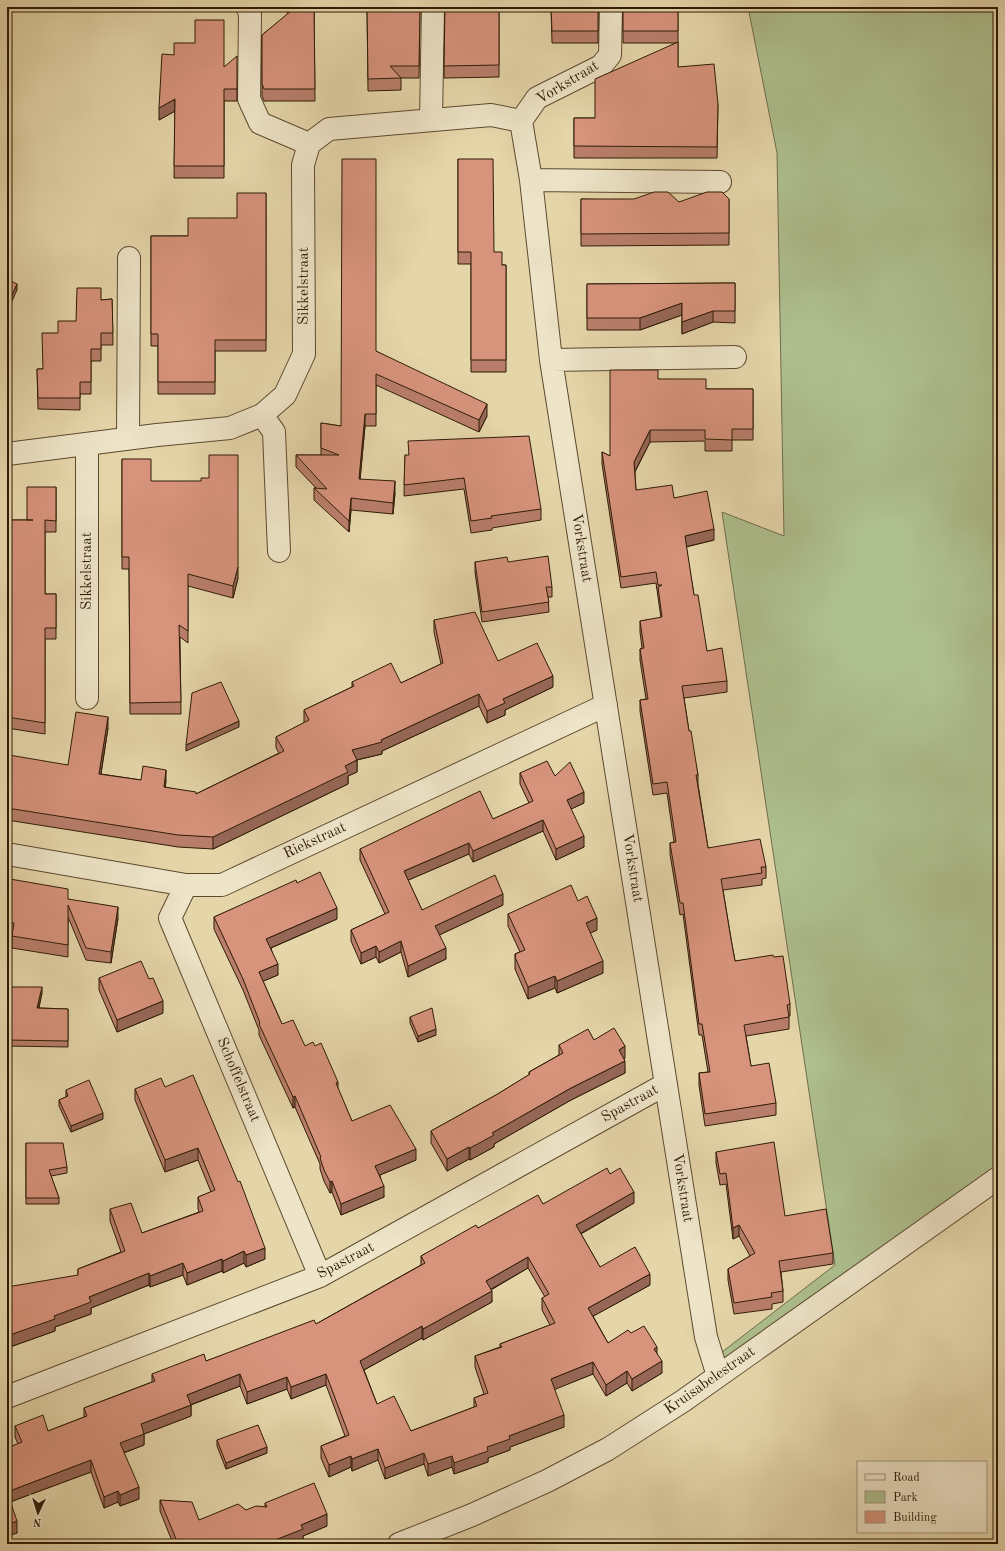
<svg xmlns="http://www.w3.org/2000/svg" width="1005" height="1551" font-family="'Old Standard TT',serif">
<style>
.green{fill:#aebf8e;stroke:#6e6d4a}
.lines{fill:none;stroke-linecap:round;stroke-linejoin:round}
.minor-casing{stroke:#5c4a2e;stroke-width:24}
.minor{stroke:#eee4c8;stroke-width:22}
.wall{fill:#b97e6b;stroke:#2e1b05;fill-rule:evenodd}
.shaded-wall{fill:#966757;stroke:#2e1b05}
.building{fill:#d7937c;stroke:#2e1b05;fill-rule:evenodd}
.labels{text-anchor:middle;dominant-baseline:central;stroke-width:3;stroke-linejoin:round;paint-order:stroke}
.street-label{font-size:15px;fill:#2e1b05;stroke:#eee4c8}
</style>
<rect width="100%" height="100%" fill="#e5d6aa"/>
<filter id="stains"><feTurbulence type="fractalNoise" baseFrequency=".005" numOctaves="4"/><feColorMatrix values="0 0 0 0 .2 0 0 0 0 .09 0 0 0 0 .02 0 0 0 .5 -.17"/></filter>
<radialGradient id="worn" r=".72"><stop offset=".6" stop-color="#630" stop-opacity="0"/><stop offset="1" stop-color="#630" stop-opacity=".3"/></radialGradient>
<path class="green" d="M748,7H998V1178L718,1376L713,1359L835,1265L722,512L784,536L777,153Z"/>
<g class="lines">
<defs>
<path id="minor" d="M247,7L250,13L249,99L260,123L309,144
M611,7L610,55L601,66L537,98L521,121L531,180L551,360L706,1337L718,1376
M431,120L433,7
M531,180L720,182
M551,360L735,357
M262,415L274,432L279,551
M128,438L129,258
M87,444V698
M7,454L157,435L230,428L262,415L285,395L304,354L303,165L309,144L329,129L491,115L521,121
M7,854L186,885H222L606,705
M186,885L170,918L320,1276
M7,1397L320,1276L666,1084
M399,1544L472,1515L547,1481L608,1449L683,1401L998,1178"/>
</defs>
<use href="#minor" class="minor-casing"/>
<use href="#minor" class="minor"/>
</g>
<path class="wall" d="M282,7H314L315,101H264L262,96V35L288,14Z
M367,7H420L419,78H401V90L368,91Z
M445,7H499V77L444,78Z
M551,7H598V43H552Z
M623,7H678V67L718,104L717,158H574V118H595L677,43H623Z
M224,67L237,89V101H224V178H174L175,111L159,120Z
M458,159L494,252L502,265H506V372H471V264H458Z
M266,193V351H215V394H158V346H151V236H188L237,218Z
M581,199L679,202L729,199V245L581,246Z
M735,283V323L713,322L682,334V315L640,330H587V284Z
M112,299L113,345H101V361H91V394H80V410L38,409L37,369H43L58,333L76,321L101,300Z
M376,351L487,416L479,432L376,385V426H365L360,479L395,493L393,514L351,510L349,532L314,500V488H316L296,467V455H321V423L341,426Z
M658,379L706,389H753V440H732V451H705V441L650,442L635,472L636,490L674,498L714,540L686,547L694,595L707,651L727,681V692L684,698L689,731L698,775V784L708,848L766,867V878L762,879V885L723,890L731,939L735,961L774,957L790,1004V1016H789V1029L746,1036L751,1066L776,1103V1115L705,1126L699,1085V1073L708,1072L702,1035H699L683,914L680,915L670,854V843L674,842L667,793L653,795L640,711V700L646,699L640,660V649L642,648L640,632V621L661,618L656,583L621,588L602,464V452L610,456Z
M405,455L541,509V520L492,528V530L471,533L464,489L404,496Z
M122,459L151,481L238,578L233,598L188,586V643L180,637L181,714H130L129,569H122Z
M56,487V532H45V594H56V639H45V734L7,728V520H27Z
M475,562H508L552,587V597H548L549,612L482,622L475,572Z
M434,620L498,661L553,687L505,710V715L487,723L479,706L382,751V754L357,760V772L348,776V784L213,849L178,847L7,820V764L68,765L108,728L101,774L141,780L166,781L165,787L196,794L279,753L276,748V737L304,723V710L352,687V682L401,683L441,664L434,632Z
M520,773L555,776L584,803L571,809L584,847L556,860L543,831L473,862L469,854L408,880L422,910L503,905L439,935L446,959L408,977L401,952L379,963L376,957L361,964L351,941V930L385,914L360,860V849L493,819L529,803L520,784Z
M7,882L68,899L118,918L111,963L86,960L68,917V957L12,948V935L7,934Z
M297,883L337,919L271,948L278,975L263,981L282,1024L305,1046L338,1089L352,1121L416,1160L380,1175L384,1197L341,1215L332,1192L330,1193L324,1181L320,1169V1164L295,1107L293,1108L259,1035V1030L243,990L214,929V917Z
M578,901L597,930L590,933L603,973L557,993L555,988L528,999L515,969V954L520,952L508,926V914Z
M99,978L163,1013L117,1032L99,990Z
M7,987L42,993L39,1008L68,1009V1047L7,1046Z
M410,1017L436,1035L418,1042L410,1023Z
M594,1040L625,1058L624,1059L625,1073L571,1100L494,1144V1147L470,1160L469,1159L447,1171L431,1143V1131L496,1095L529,1075V1072L559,1055V1045Z
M165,1087L265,1259L246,1267L244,1263L223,1273L222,1271L187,1285L183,1275L150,1287L149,1285L91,1308V1314L55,1327V1331L7,1348L78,1275V1269L121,1252L110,1221V1209L142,1233L199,1212L198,1209V1197L211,1192L198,1160L165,1172L135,1100V1089Z
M66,1090L103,1119L71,1132L59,1106V1100L66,1097Z
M26,1143L67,1167V1173L51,1176L59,1198V1204H26Z
M716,1152L785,1216L833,1253V1264L781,1272L783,1291V1302L772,1304V1309L734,1314L728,1280V1269L750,1256L739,1236L733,1239L726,1184L720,1185L716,1163Z
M610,1174L634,1203L581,1234L600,1267L650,1285L593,1316L608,1343L631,1333L657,1354L662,1373L632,1391L627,1383L606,1396L593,1374L554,1389L564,1427L510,1447V1450L488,1458V1462L454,1474L452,1467L428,1476L424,1464L385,1479L378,1460L352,1471L351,1467L329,1477L321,1458V1446L345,1436L326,1385L291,1399L287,1389L247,1404L240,1386L191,1405V1416L144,1434V1445L124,1453L139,1499L120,1506L118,1502L104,1508L91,1472L10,1502L17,1533L7,1536V1448L18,1444L15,1437V1426L48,1431L84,1417V1408L152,1382V1374L206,1361L316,1324L421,1265V1256L478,1228L543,1204ZM528,1268L545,1297L542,1298V1310L550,1325L500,1344V1347L475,1356V1367L484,1394L474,1398V1407L411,1431L377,1404L364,1370L422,1338L423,1340L492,1302L491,1290Z
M217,1440L267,1453L226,1469L217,1446Z
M160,1500L199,1520L265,1507V1503L327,1526L303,1536V1540L172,1541L160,1511Z"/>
<path class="shaded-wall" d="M175,99V111L159,120V108Z
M17,284V290L7,312V306Z
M682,303V315L640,330V318Z
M713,311V322L682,334V322Z
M487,404V416L479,432V420Z
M365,414V426L359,491V479Z
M650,430V442L634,473V462Z
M395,481V493L393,514V503Z
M351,498V510L349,532V521Z
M714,529V540L685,547V536Z
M238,567V578L233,598V586Z
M553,676V687L505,710V715L487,723V711L503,699Z
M479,694V706L382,751V754L352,761V750L381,740Z
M108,717V728L99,786V774Z
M239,721V727L186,751V745Z
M357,760V772L348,776V784L213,849V837L345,766Z
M166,770V781L164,798V787Z
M584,792V803L567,811V800Z
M543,820V831L473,862V851Z
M584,836V847L556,860V849Z
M469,843V854L404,882V871Z
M503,894V905L435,937V926Z
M118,907V918L111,963V952Z
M337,908V919L266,950V939Z
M597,918V930L586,935V923Z
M401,941V952L379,963V952Z
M376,946V957L361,964V953Z
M446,948V959L408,977V966Z
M603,961V973L557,993V981Z
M278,964V975L259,983V972Z
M555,976V988L528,999V987Z
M42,987V993L37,1014V1008Z
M163,1001V1013L117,1032V1020Z
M436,1029V1035L418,1042V1036Z
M625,1046V1058L619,1062V1050Z
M625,1061V1073L571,1100L494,1144V1147L470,1160V1148L492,1133L571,1088Z
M338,1082V1093L336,1083Z
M295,1096V1107L293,1108V1097Z
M103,1113V1119L71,1132V1126Z
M469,1147V1159L447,1171V1159Z
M198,1148V1160L165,1172V1160Z
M416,1149V1160L375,1177V1166Z
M332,1181V1192L330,1193V1182Z
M384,1186V1197L341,1215V1204Z
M634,1192V1203L576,1236V1225Z
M739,1225V1236L733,1239V1228Z
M265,1248V1259L246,1267V1255Z
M244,1251V1263L223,1273V1261Z
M528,1257V1268L486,1292V1281Z
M222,1259V1271L187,1285V1273Z
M183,1263V1275L150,1287V1276Z
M149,1273V1285L91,1308V1314L55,1327V1331L7,1348V1336L54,1316L89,1297Z
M650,1274V1285L588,1319V1308Z
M492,1291V1302L423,1340V1329Z
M422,1326V1338L360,1372V1361Z
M657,1347V1358L654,1349Z
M662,1361V1373L632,1391V1379Z
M593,1362V1374L551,1391V1379Z
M627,1371V1383L606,1396V1385Z
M240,1374V1386L187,1406V1395Z
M326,1374V1385L291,1399V1387Z
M287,1377V1389L247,1404V1392Z
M191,1405V1416L144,1434V1445L120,1454V1443L141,1424Z
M564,1415V1427L510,1447V1450L488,1458V1462L454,1474V1463L509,1436Z
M267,1447V1453L226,1469V1463Z
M378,1449V1460L352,1471V1459Z
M424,1453V1464L385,1479V1468Z
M351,1456V1467L329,1477V1465Z
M452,1456V1467L428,1476V1464Z
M91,1460V1472L7,1503V1492Z
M139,1487V1499L120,1506V1495Z
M118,1491V1502L104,1508V1497Z
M327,1514V1526L303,1536V1540L293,1544H265L301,1525Z
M17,1521V1533L7,1536V1525Z"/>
<path class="building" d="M293,7H314L315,89H264L262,84V35L292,10H295Z
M367,7H420L419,66H390L401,78L368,79Z
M445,7H499V65L444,66Z
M551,7H598V31H552Z
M623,7H678V31H623Z
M195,20H224V67L237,56V89H224V166H174L175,99L159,108L162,54L174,55V43H195Z
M678,42V67L714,64L718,104L717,147L574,146V118H595V79Z
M342,159H376V351L487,404L479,420L376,374V414H365L359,479L395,481L393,503L351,498L349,521L314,488L327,489L296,455H339L321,448V423L341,426Z
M458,159H493L494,252H502V265H506V360H471V252H458Z
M654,192H668L679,202L707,192H722L729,199V233L581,234V199H634Z
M237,193H266V340H215V382H158V334H151V236H188V218H237Z
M7,279L17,284L7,306Z
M735,283V311H713L682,322V303L640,318H587V284Z
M77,288H101V300L112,299L113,333H101V349H91V382H80V398H38L37,369H43L42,333H58V321H76Z
M610,370H658V379H706V389H753V429H732V440L705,439V430H650L634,462L636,490L672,485L674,498L707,491L714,529L685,536L694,595H698L707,651L722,648L727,681L682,686L689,731H691L698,775H696L708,848L760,839L766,867H761L762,873L721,879L731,939L735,961L773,955L774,957L783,956L790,1004L787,1005L789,1017L744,1025L751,1066L769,1063L776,1103L705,1114L699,1073L710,1072L702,1024H699L683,903H680L670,843L676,842L667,782L653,784L640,700L648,699L640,649L644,648L640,621L662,617L658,587L662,585H658L656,572L621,577L602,452L610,456Z
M529,436L541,509L491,516L492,518L471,521L464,478L404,485L405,455H409L408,441Z
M209,455H238V567L233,586L188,574V631L179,625L181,702L130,703L129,557H122V459H151V481H201V478H209Z
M27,487H56V521L45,520V594H56V628H45V723L7,717V520H33H27Z
M548,556L552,587H546L549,602L482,612L475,562L507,557L508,562Z
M475,612L498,661L537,643L553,676L503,699L505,703L487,711L479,694L381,740L382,742L352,750L357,760L345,766L348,772L213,837L178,835L7,808V764L9,755L68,765L76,712L108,717L99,774L141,780L143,766L166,770L164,787L196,792V794L284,751L276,737L309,720L304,710L354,686L352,682L391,663L401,683L443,663L434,620Z
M221,682L239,721L186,745L192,693Z
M547,761L555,776L570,762L584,792L567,800L584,836L556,849L543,820L473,851L469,843L404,871L422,910L495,875L503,894L435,926L446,948L408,966L401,941L379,952L376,946L361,953L351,930L389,912L360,849L480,791L493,819L533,801L520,773Z
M320,872L337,908L266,939L278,964L259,972L282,1024L293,1020L305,1046L313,1042L315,1046L321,1043L338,1082L336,1083L352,1121L390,1105L416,1149L375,1166L384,1186L341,1204L332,1181L330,1182L324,1170L320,1158L321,1157L295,1096L293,1097L259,1024L260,1023L243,979L214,917L296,880L297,883Z
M10,879L68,889V899L118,907L111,952L86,948L68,905V945L12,936L14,923L7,922V882H10Z
M571,885L578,901L587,896L597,918L586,923L603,961L557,981L555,976L528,987L515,957L516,956L515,954L525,950L508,914Z
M141,961L149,979L153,978L163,1001L117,1020L99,978Z
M7,987H42L37,1008L68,1009V1041L7,1040Z
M432,1008L436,1029L418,1036L410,1017Z
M614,1028L625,1046L619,1050L625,1061L571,1088L492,1133L494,1135L470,1148L469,1147L447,1159L431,1131L496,1095L530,1074L529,1072L563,1053L559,1045L588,1029L594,1040Z
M193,1075L238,1182L240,1181L265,1248L246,1255L244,1251L223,1261L222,1259L187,1273L183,1263L150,1276L149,1273L89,1297L91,1302L54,1316L55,1319L7,1336V1287L78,1275V1269L125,1251L110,1209L131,1203L142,1233L203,1211L198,1197L215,1190L198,1148L165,1160L135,1089L161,1078L165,1087Z
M89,1080L103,1113L71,1126L59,1100L68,1096L66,1090Z
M774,1142L785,1216L826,1209L833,1253L779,1261L783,1291L771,1293L772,1297L734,1303L728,1269L755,1253L739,1225L733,1228L726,1173L720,1174L716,1152Z
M26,1143H63L67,1167L49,1170L59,1198H26Z
M607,1168L610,1174L620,1168L634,1192L576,1225L600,1267L635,1247L650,1274L588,1308L608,1343L628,1330L631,1333L644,1326L657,1347L654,1349L662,1361L632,1379L627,1371L606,1385L593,1362L551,1379L564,1415L509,1436L510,1439L487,1447L488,1451L454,1463L452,1456L428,1464L424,1453L385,1468L378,1449L352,1459L351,1456L329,1465L321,1446L349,1435L326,1374L291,1387L287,1377L247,1392L240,1374L187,1395L191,1405L141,1424L144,1434L120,1443L139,1487L120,1495L118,1491L104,1497L91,1460L7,1492V1448L22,1442L15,1426L43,1415L48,1431L87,1416L84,1408L155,1381L152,1374L204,1354L206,1361L314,1320L316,1324L425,1263L421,1256L476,1225L478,1228L538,1195L543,1204ZM528,1257L549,1294L542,1298L555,1323L500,1344L502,1347L475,1356L488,1393L474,1398L477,1406L411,1431L394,1396L377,1404L360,1361L422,1326L423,1329L492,1291L486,1281Z
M258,1425L267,1447L226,1463L217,1440Z
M314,1483L327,1514L301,1525L303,1529L265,1544H165L176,1539L160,1500L192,1502L199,1520L238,1504L246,1510L256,1506L267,1507L265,1503Z
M7,1492L17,1521L7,1525Z"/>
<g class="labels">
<g class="street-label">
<text transform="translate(568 83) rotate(-31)">Vorkstraat</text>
<text transform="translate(304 286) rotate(-90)">Sikkelstraat</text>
<text transform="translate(581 548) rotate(81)">Vorkstraat</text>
<text transform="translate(87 571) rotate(-90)">Sikkelstraat</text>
<text transform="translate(315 841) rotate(-25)">Riekstraat</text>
<text transform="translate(632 868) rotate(81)">Vorkstraat</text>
<text transform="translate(238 1080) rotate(67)">Schoffelstraat</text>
<text transform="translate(630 1104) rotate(-29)">Spastraat</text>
<text transform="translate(682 1188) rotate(81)">Vorkstraat</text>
<text transform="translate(346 1261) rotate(-28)">Spastraat</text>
<text transform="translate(710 1381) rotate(-35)">Kruisabelestraat</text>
</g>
</g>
<rect width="1005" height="1551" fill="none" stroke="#e5d6aa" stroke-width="24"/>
<rect x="8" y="8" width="989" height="1535" fill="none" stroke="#2e1b05" stroke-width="2"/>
<rect x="12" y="12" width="981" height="1527" fill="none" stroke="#2e1b05"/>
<rect x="857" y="1461" width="130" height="72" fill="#eee4c8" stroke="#a1947a"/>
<rect x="865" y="1474" width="20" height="6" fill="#eee4c8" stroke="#a1947a"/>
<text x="893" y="1481" font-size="12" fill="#2e1b05">Road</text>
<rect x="865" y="1491" width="20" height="12" fill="#aebf8e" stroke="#a1947a"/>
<text x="893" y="1501" font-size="12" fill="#2e1b05">Park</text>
<rect x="865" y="1511" width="20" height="12" fill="#d7937c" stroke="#a1947a"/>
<text x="893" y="1521" font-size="12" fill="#2e1b05">Building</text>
<g transform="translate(38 1513) rotate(184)" stroke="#eee4c8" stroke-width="3" paint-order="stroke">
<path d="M0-3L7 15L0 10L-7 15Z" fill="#2e1b05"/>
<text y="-6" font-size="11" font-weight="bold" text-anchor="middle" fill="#2e1b05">N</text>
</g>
<rect width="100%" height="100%" filter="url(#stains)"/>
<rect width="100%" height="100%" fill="url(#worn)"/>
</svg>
